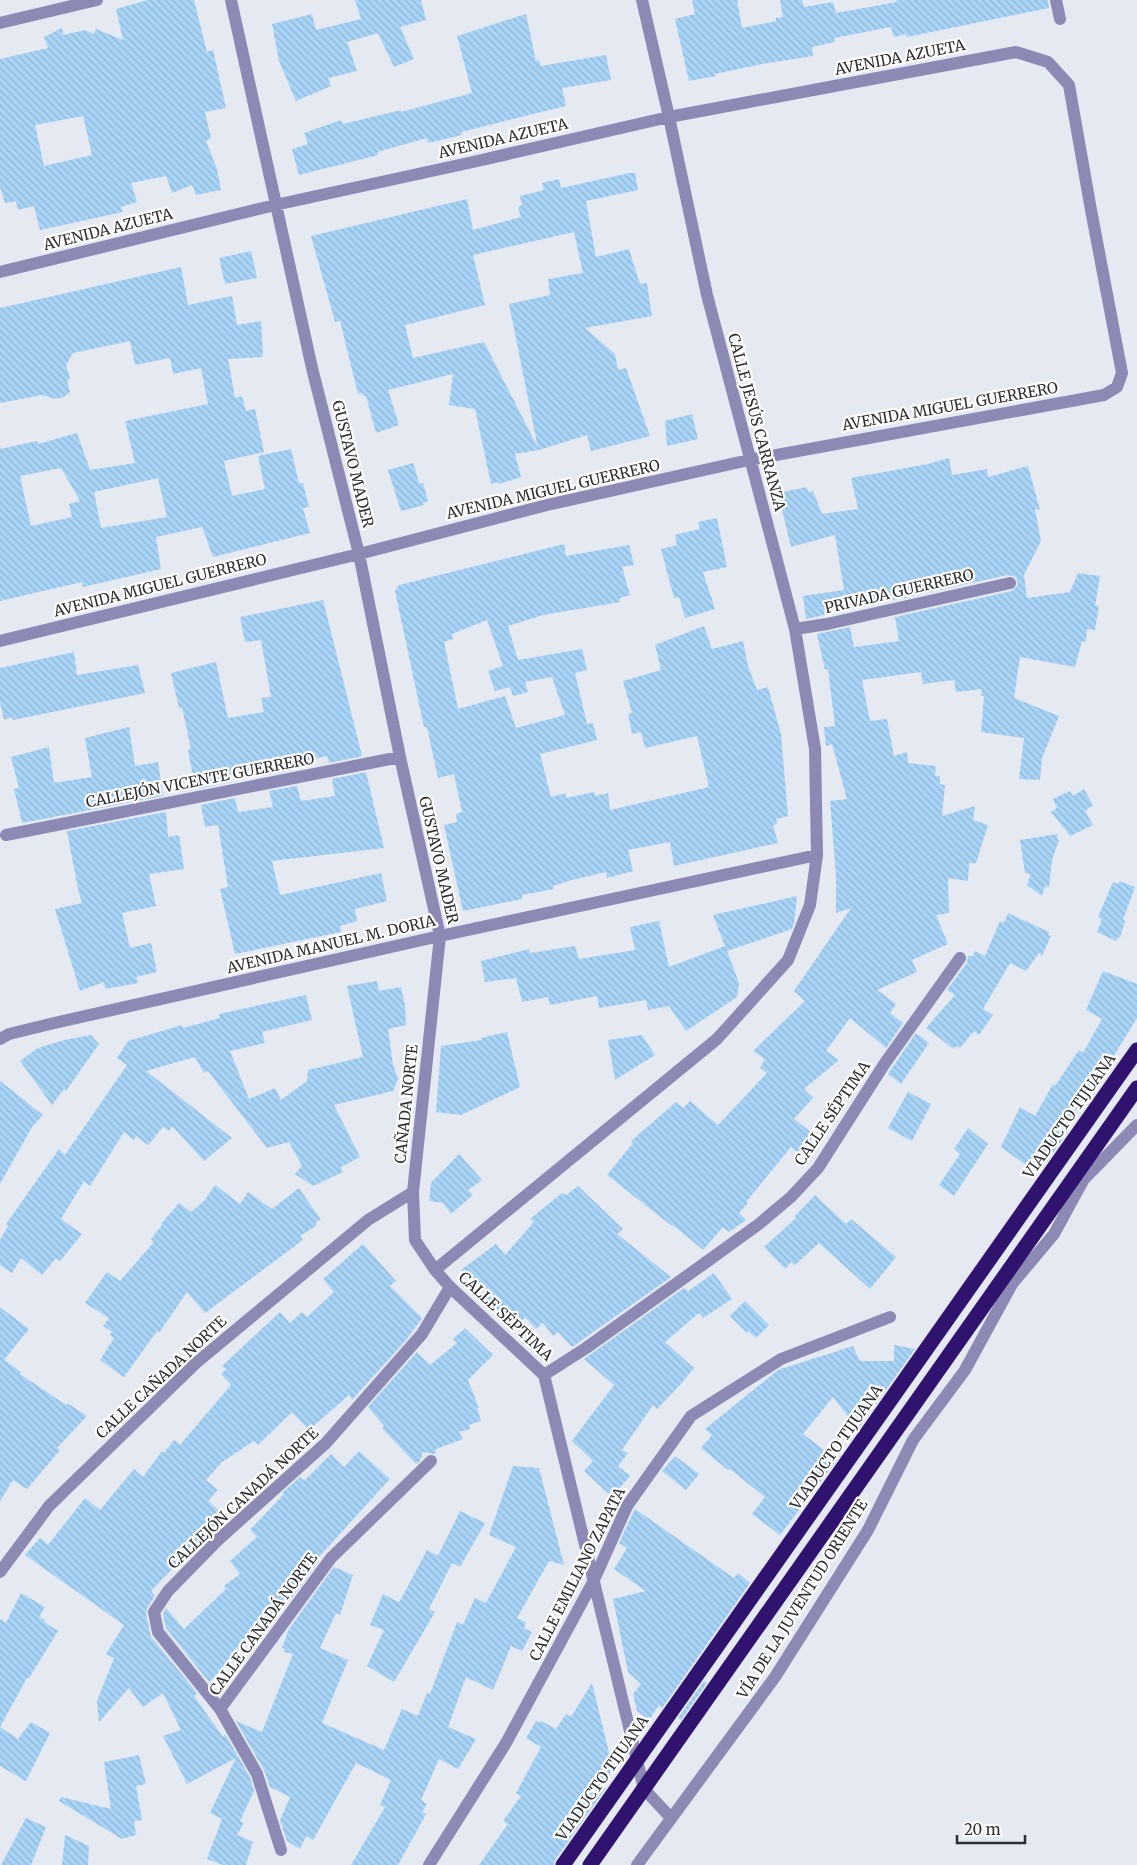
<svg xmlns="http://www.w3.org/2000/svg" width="1137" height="1865" font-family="Merriweather,serif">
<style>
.building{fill:url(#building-back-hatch);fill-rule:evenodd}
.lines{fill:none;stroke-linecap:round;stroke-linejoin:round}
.minor{stroke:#8c89b4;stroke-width:12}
.highway-bridge{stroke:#2f136f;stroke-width:15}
.labels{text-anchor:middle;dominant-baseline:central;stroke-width:4.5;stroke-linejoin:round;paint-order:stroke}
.street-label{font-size:15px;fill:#2d2e31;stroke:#fff}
</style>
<defs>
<pattern id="building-back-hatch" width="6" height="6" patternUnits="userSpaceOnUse" patternTransform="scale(1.25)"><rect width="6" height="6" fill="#a8d4f7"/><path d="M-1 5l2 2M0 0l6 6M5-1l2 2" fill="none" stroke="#91b6d4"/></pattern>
</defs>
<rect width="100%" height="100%" fill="#e5e9f1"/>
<path class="building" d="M148,0H194L207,52L213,50L226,108L205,112L211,138L206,141L217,169L221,190L196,195L192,185L172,193L166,176L131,183L137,202L121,207L123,212L40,230L34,206L18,210L16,201L5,203L0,187V59L48,48L44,37L62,28L63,35L85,30L94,34L96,29L123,40L116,9ZM83,116L92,155L44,166L35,125Z
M355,0H421L426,20L400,27L414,59L394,67L378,33L347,42L357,71L328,78L331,86L296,101L279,61L272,24L312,14L316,30L361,19Z
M692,0H737L742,28L776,21V18L783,17L780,0H802L804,7L833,2L836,13L897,2L896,0H1048L1049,8L907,37L906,34L894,37L891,27L834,38L835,42L812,47L813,56L762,64L715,74L716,76L689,81L675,19L695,14Z
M526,14L536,61L539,60L541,66L606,55L611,80L562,88L566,106L461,132L462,135L428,143L427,138L377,152L378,155L299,175L292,149L308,144L304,133L341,120L343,124L401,110V112L472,93L457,36Z
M629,173H635L638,190L586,201L596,257L629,249L640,284L647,283L652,316L585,328L615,354L618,370L626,368L650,436L591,451L587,435L539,450L515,454L521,477L499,484L498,482L491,484L475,409L449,405L453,374L388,390L399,425L376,433L366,396H364L363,393L358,394L340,321L335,322L311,236L467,199L473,230L521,217L518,207L522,205L520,196L544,190L542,183L559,179L561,188ZM574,232L583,273L548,279L550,295L509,304L538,448L484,342L413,358L405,325L485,305L473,255Z
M251,251L257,278L225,284L219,258Z
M181,267L188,305L232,296L237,325L261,321L263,357L228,359L235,398L242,396L246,411L255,409L264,452L224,461L232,496L265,489L258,456L291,449L299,483H303L309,507L303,508L310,533L213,557L202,527L156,537L161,569L83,587L82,582L0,601V449L37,441L38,444L77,433L90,470L135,463L125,421L208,404L201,368L173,374L170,358L135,365L130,341L73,353L66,365L70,379L67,380L70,392L64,397L55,399L42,395L0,403V308ZM61,468L80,501L69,504L72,517L31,526L20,476ZM158,478L167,517L101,528L94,492Z
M692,414L698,439L667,446L665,421Z
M949,458L952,475L987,469L988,477L1028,466L1040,510L1035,509L1041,541L1024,575L1027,598L1070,592L1078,573L1100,576L1095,606H1099L1095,630L1087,629L1086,642L1082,641L1075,667L1020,657L1014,698L1059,716L1042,758L1040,780L1019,779L1024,738L981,732L984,696H981L982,689L956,692L954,680L923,684L921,672L862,680L870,721L887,719L894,756L907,752L908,763L936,766L935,776H940V784L945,785L942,816L975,806L973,820L988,825L976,863H969L968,881L948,878L949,913L936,915L948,944L912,960L917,972L877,990L896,1004L890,1013L903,1023L886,1048L850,1018L826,1051L839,1060L804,1089L813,1098L794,1119L815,1135L799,1154L791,1147L746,1202L748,1203L739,1213L746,1220L729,1232L723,1227L703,1250L673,1225L672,1226L607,1175L633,1143L631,1141L676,1102L683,1108L690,1101L718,1125L767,1073L760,1068L765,1059L753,1051L805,1001L794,991L851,908L836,913V876L830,801L847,799L832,744L826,746L824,727L835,726L828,669L825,670L817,634L850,627L854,647L899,641L895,617L1012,591L1018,585L1016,577L1008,575L806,619L803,596L844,590L835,535L791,547L778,493L807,487L808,492L813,491L822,514L858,509L851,478L928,464Z
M413,463L419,483H423L428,501L423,503L424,505L401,511L388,470Z
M717,518L727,567L703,572L715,609L685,618L679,597L674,598L661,549L677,545L675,535L700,529L698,522Z
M564,544L566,556L629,545L634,565L622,567L630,595L620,598V602L543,615L508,626L518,660L582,649L587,670L575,673L587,724L593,723L597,740L540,754L551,797L566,793V798L594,792L595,796L608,793L610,810L709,787L697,736L645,748L641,732L632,734L628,714L632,713L623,681L661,670L655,645L704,626L712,649L743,641L748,666L757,690L768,687L781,734L788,816L776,819L777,824L773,825L778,843L674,866L670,842L628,850L633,871L607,878L606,872L572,880L553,886L554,889L522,895V899L463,911L444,825L457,822L456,814L462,812L454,774L438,778L427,727H424L395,591L399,585ZM487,620L503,666L488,671L495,691L510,687L513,696L528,692L525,682L552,677L565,715L516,728L505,696L458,709L444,642L453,639L452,634Z
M323,600L362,756L329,763L327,756L292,764L293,770L265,775L263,768L230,775L232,782L198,789V786H195L189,756L188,749H191L182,707L179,708L171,673L216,662L228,718L264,712L261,698L271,697L261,640L245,642L240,617Z
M74,652L77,675L138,665L145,693L13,720L12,717L4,720L0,702V668Z
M129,727L135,766L158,762L163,796L22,823L14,789L19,788L11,757L49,747L54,783L92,777L85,738Z
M366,772L384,848L272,861L280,895L381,873L387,901L355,909L357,921L340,926L341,932L235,954L220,889L228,887L218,825L205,827L201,805L235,798L238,812L273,807L269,791L297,786L301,801L335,796L332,779Z
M1084,789L1093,805L1085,811L1093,825L1070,836L1051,812L1057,808L1053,799L1070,791L1073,796Z
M166,812L168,837L179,835L184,869L149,874L156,906L122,913L130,948L151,943L157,972L136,977L138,983L105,989L104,982L80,991L55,909L82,903L78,889L67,831Z
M1058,834L1057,839L1059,840L1052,860L1049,887L1045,886L1042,896L1027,885L1031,874L1025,873L1020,840Z
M1119,881L1135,887L1123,920L1125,921L1120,938L1118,937L1116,941L1097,932L1102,919L1098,917L1113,882L1118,884Z
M797,896L794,923L792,929L727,951L739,983L737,997L686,1031L669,1006L648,1010L646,1000L599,1008L597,996L550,1005L548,997L522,1002L516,978L485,982L481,961L529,949L530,953L575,946L579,959L635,950L630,927L659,921L669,967L725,946L713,915Z
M1008,913L1049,932L1048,935L1051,936L1042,956L1039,953L1026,971L1010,963L983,1009L993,1015L979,1035L974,1031L960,1048L956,1046L954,1049L926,1028L955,995L947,990L967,963L968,955L972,957L975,951L985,956L1000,921L1004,923Z
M1103,971L1137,984V1018L1110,1062L1107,1060L1066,1126L1070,1128L1046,1163L1044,1162L1037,1173L1001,1147L1020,1107L1035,1116L1053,1084L1055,1086L1079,1050L1083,1053L1102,1019L1086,1010Z
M377,981L379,991L401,987L405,1005L406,1025L388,1029L393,1065L398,1079L393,1091L334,1105L360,1157L341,1167L343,1172L313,1186L295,1174L302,1166L289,1142L267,1148L208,1071L204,1073L195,1057L146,1071L232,1138L204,1161L172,1126L169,1131L163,1127L148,1145L136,1136L134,1140L124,1132L90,1186L84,1181L61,1219L82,1234L60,1261L56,1258L42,1275L21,1258L12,1273L0,1265V1240L8,1226L6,1224L59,1149L65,1155L75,1140L77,1141L76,1139L127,1065L117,1058L128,1041L182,1025L183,1028L220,1018L219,1014L306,995L312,1020L262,1032L265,1043L230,1051L249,1099L275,1088L281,1100L307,1081L308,1070L363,1057L347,986Z
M507,1032L520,1087L461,1115L436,1112L441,1046L482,1040L481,1038Z
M916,1033L929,1043L901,1084L888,1074Z
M91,1035L99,1044L66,1091L64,1089L52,1105L20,1061L38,1048L64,1040Z
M642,1035L655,1055L615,1080L608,1040Z
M0,1081L43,1115L32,1127L0,1184Z
M908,1092L931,1104L912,1141L888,1128Z
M968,1128L988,1144L954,1196L939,1185L960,1154L954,1149Z
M459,1154L482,1180L468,1190L473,1195L451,1214L443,1203L429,1201L431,1183Z
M215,1185L240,1204L248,1192L272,1209L299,1188L321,1220L316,1222V1226L300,1236L303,1240L205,1313L187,1292L159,1333L157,1331L124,1377L100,1360L114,1338L110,1335L112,1332L103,1326L109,1318L85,1303L107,1272L120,1281L154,1242L151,1239L162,1225L161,1224L179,1203L191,1212L205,1200Z
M578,1186L623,1229L617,1234L671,1277L572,1347L558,1332L553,1336L543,1323L536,1329L525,1317L522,1321L513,1311L505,1317L483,1294L486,1292L461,1270L496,1244L505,1255L534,1222L530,1219L562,1193L566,1195Z
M815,1195L846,1224L851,1219L896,1257L870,1289L819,1243L795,1265L791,1262L785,1269L764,1247L796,1218L795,1216Z
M363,1244L396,1281L390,1286L422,1318L406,1340L352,1400L349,1395L309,1430L292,1412L258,1445L254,1441L222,1462L206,1480L218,1490L208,1501L224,1515L151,1591L155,1596L147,1608L146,1614L151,1637L197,1693L194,1696L223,1737L225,1734L250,1777L254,1791L240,1821L244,1823L237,1835L253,1842L246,1865H223L207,1859L222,1819L210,1813L236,1758L187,1784L163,1736L181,1730L163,1693L143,1707L129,1688L99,1722L97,1701L114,1658L106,1654L124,1625L25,1555L40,1538L48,1545L85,1498L100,1510L134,1469L143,1477L162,1451L164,1453L174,1440L180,1445L231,1385L221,1374L226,1369L222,1366L280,1312L290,1323L302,1312L307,1317L334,1292L323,1279Z
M714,1273L732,1299L703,1318L699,1313L665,1342L694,1368L681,1384L657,1409L653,1405L622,1450L628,1453L618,1466L630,1476L612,1497L584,1471L593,1461L572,1441L614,1385L584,1359L684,1288L688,1291Z
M745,1301L769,1325L756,1338L748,1331L747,1333L730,1316Z
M0,1307L29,1329L4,1360L21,1372L20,1374L66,1405L67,1403L87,1416L57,1448L60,1450L27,1489L13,1480L0,1501Z
M465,1328L493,1355L468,1380L479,1408L477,1407L481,1421L469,1425L470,1429L459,1432L463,1439L436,1449L435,1454L423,1452L420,1461L416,1464L382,1428L384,1426L368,1407L417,1352L430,1365L457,1343L453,1339Z
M894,1345L915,1349L858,1429L833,1397L803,1434L837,1460L780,1535L752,1514L765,1497L730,1469L728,1470L701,1448L712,1435L705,1429L778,1370L853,1346L860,1361H894Z
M359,1451L390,1479L316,1560L319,1561L288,1603L231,1653L233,1655L226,1662L228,1664L209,1682L166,1628L163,1614L166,1608L184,1629L226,1589L224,1586L240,1574L230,1561L257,1537L250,1530L284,1494L282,1493L300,1477L304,1481L331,1454L344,1467Z
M675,1456L699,1474L686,1490L662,1471Z
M513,1466L539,1468L564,1565L549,1561L517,1618L526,1622L524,1628L532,1632L522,1651L511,1646L493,1690L466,1677L448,1727L476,1739L458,1769L439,1759L421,1800L427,1804L422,1812L426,1814L398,1865H351L385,1807L380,1805L391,1780L356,1763L313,1840L306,1836L300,1849L287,1841L280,1820L290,1797L270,1787L264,1770L236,1721L262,1732L293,1654L284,1652L285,1649L282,1648L289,1629L334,1567L353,1575L340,1615L336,1613L320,1648L348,1660L322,1723L384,1750L402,1709L418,1716L427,1693L430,1694L457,1622L463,1625L475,1598L486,1603L516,1547L489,1535Z
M635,1509L734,1578L738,1573L750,1583L662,1708L659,1705L649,1720L637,1711L633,1694L641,1684L628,1672L613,1599L646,1591L614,1569L627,1548L619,1543Z
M460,1511L485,1523L460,1567L438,1556Z
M427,1550L452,1563L429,1609L435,1612L394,1682L367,1666L384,1630L370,1625L383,1594L398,1602L400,1601Z
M21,1593L45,1607L39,1617L45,1620L44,1622L58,1631L29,1678H27L0,1727L18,1739L31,1722L50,1733L26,1781L0,1766V1619L6,1623Z
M704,1681L707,1683L681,1720L678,1718Z
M592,1683L613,1769L601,1785L606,1788L555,1860L554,1865H479L508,1824L503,1821L521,1796L516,1793L541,1747L526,1738L536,1721L539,1723L541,1721L556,1729L566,1714L571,1717Z
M139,1755L146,1784L136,1786L142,1820L134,1821L136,1835L122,1839L59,1801L61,1797L111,1809L104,1762Z
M26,1818L46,1827L31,1865H1Z
M65,1835L89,1846L88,1865H62Z"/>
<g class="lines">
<path class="minor" d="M231,0L312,368L359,554L400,757L440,936L413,1192L415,1240L435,1270L450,1287L544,1375
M1056,0L1060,19
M0,23L97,0
M0,272L275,205L473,162L669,117L1016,52L1048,62L1069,85L1091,210L1122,373L1117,387L1104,395L749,460L547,505L359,554L0,641
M795,629L827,624L1010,583
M6,835L400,757
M0,1039L9,1034L50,1024L440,936L817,855
M435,1270L717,1039L788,960L810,905L817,855L815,749L795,629L707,295L669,117L642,0
M544,1375L586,1348L705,1263L759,1224L791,1197L818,1168L885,1063L960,958
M544,1375L644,1789L671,1818
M0,1572L49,1506L196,1363L368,1220L413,1192
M220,1709L331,1558L431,1461
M281,1850L257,1774L220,1709L158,1632L154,1612L168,1591L218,1540L326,1443L422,1334L450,1287
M429,1865L506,1743L593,1582L627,1506L691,1416L781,1359L890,1317
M637,1865L775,1677L868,1530L913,1440L965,1370L1012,1284L1054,1234L1084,1179L1137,1125"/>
<path class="highway-bridge" d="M563,1865L1137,1050
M590,1865L1137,1088"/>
</g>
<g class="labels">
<g class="street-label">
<text transform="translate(900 57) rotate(-11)">AVENIDA AZUETA</text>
<text transform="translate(503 138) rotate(-13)">AVENIDA AZUETA</text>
<text transform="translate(108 229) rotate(-14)">AVENIDA AZUETA</text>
<text transform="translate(950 406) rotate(-10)">AVENIDA MIGUEL GUERRERO</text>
<text transform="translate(757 422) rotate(75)">CALLE JESÚS CARRANZA</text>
<text transform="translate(353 464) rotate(76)">GUSTAVO MADER</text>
<text transform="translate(553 489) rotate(-13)">AVENIDA MIGUEL GUERRERO</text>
<text transform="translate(160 585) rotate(-14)">AVENIDA MIGUEL GUERRERO</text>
<text transform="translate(899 591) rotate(-13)">PRIVADA GUERRERO</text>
<text transform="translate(200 780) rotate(-11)">CALLEJÓN VICENTE GUERRERO</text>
<text transform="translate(439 860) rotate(77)">GUSTAVO MADER</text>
<text transform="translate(331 944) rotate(-13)">AVENIDA MANUEL M. DORIA</text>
<text transform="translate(406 1104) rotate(-84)">CAÑADA NORTE</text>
<text transform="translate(832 1113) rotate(-56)">CALLE SÉPTIMA</text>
<text transform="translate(1069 1116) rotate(-55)">VIADUCTO TIJUANA</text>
<text transform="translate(506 1316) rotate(43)">CALLE SÉPTIMA</text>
<text transform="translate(161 1377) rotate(-43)">CALLE CAÑADA NORTE</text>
<text transform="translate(836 1447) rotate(-55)">VIADUCTO TIJUANA</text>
<text transform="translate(243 1498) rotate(-43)">CALLEJÓN CANADÁ NORTE</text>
<text transform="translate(577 1574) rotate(-63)">CALLE EMILIANO ZAPATA</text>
<text transform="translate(802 1599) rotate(-58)">VÍA DE LA JUVENTUD ORIENTE</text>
<text transform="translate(263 1624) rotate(-54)">CALLE CANADÁ NORTE</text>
<text transform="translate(602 1778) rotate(-55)">VIADUCTO TIJUANA</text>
</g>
</g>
<path d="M957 1835v8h68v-8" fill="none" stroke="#2d2e31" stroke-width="2.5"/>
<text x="964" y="1835" font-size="15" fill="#2d2e31" stroke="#ffffff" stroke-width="4" paint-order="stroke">20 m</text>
</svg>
